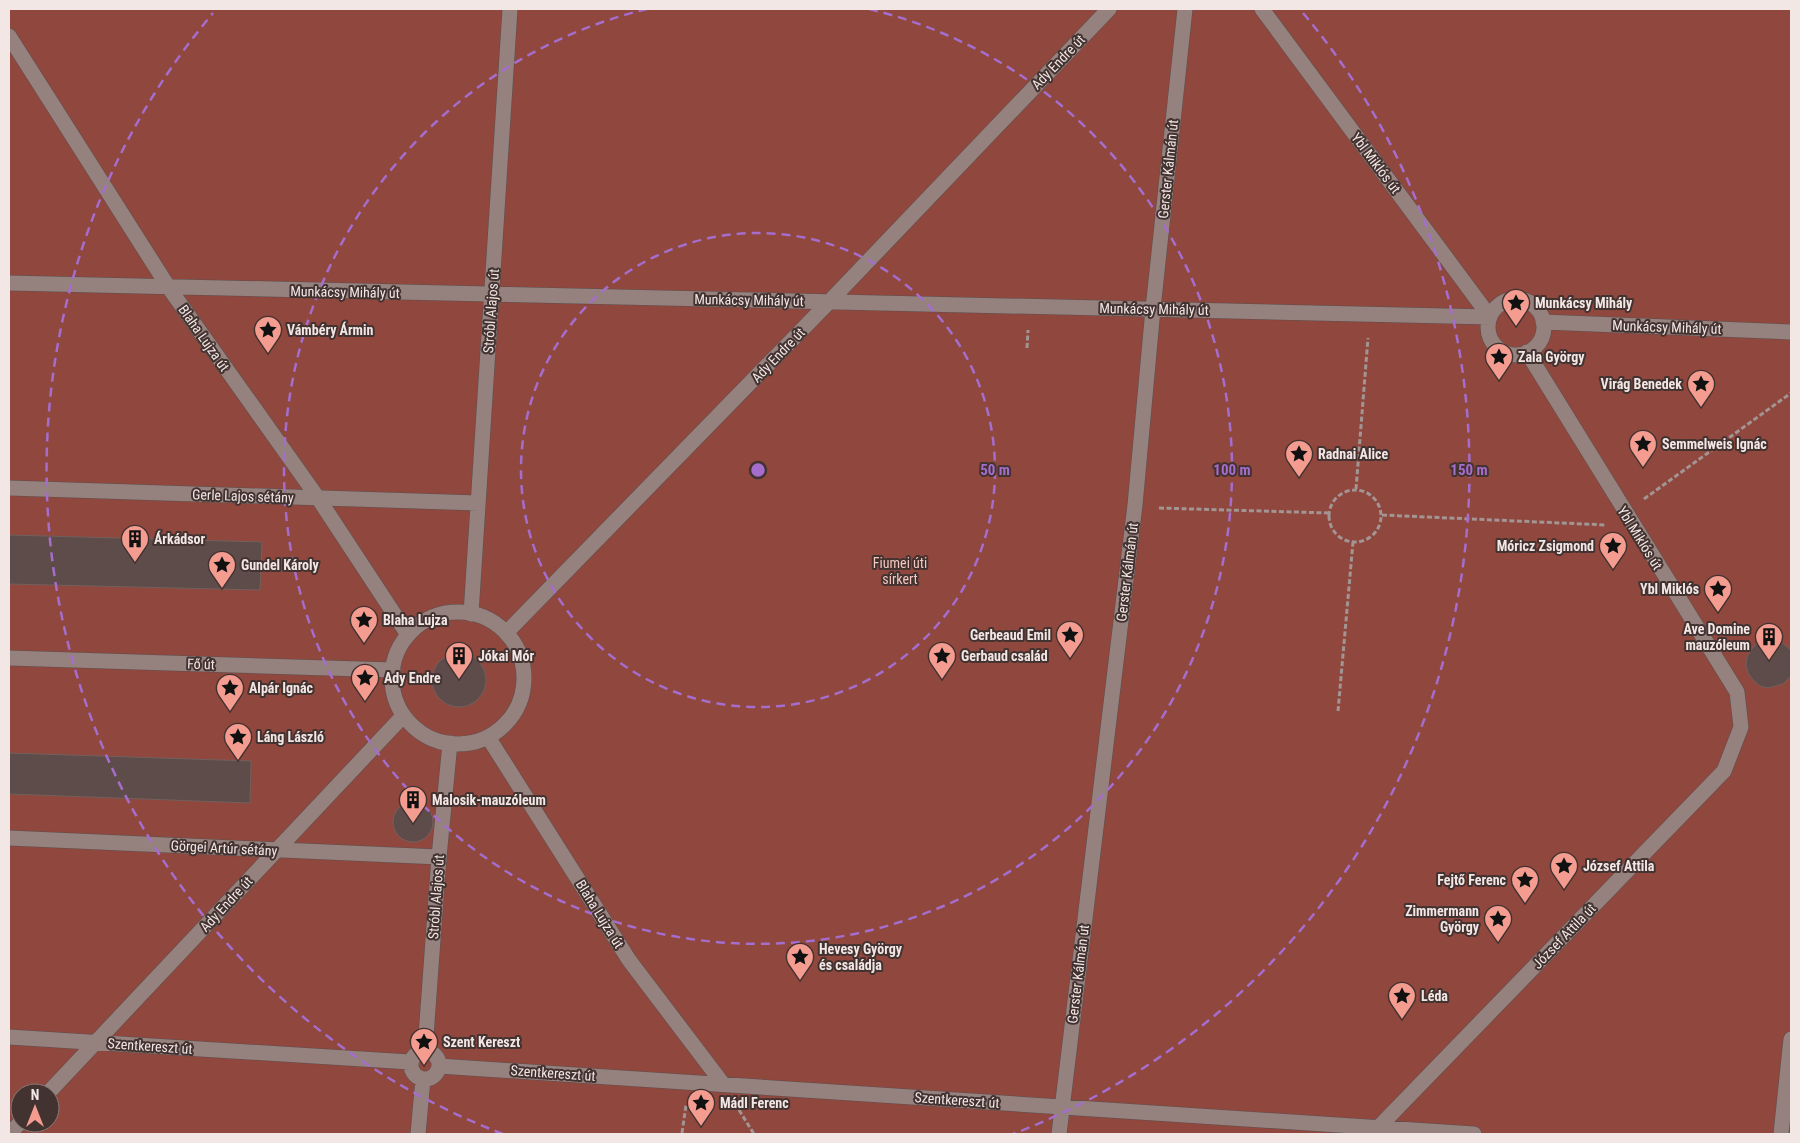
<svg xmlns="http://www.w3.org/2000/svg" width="1800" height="1143" font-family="'Roboto Condensed',sans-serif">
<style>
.green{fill:#8f473e;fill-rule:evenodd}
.building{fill:#5d4c49;stroke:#73605d}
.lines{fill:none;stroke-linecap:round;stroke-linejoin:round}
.lane-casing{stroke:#5d4f4d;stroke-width:16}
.path{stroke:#a29593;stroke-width:3;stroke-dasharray:5 2.5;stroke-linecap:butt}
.lane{stroke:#95817e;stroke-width:15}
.ring{fill:none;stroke:#a56dcc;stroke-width:2.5;stroke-dasharray:9 6}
.labels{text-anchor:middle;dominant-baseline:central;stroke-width:4;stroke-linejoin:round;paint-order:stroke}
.street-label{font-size:14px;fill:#f2e7e5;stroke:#423230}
.poi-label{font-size:14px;font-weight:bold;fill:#f2e7e5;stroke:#423230;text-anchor:start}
.park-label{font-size:14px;fill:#f6c6bf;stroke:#423230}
.centre{fill:#a56dcc;stroke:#423230;stroke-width:2.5}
.ring-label{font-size:15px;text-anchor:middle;font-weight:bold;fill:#a56dcc;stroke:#423230;stroke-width:4;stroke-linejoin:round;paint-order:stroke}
</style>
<rect width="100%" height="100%" fill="#423230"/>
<path class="green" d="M9,9H1791V1134H9ZM20,1093H50V1123H20Z"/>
<path class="building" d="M9,535L262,542L260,590L9,584Z
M1772,639L1780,641L1791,650V676L1783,684L1768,688L1760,686L1753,680L1748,673L1746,665L1747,657L1751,650L1757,643Z
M432 680a27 27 0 1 1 54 0a27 27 0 1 1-54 0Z
M9,753L251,761L250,803L9,794Z
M393 822a20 20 0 1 1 40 0a20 20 0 1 1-40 0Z"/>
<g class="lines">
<defs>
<path id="lane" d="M1262,9L1490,317
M9,36L169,288L318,498L408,635
M9,283L1490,317
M1488 327a28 28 0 1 1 56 0a28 28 0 1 1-56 0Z
M1543,322L1791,332
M9,488L478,503
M392 678a66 66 0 1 1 132 0a66 66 0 1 1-132 0Z
M471,614L510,9
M506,633L829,302L1109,9
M9,658L393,670
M488,737L629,960L723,1084
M9,838L439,857
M9,1037L410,1062
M425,1050L439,857L450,743
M411 1065a14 14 0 1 1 28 0a14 14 0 1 1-28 0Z
M439,1066L1474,1134
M48,1093L403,716
M1373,1133L1724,771L1741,727L1737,692L1527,352
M9,1134L20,1123
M418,1134L423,1079
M1059,1134L1135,505L1153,309L1185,9
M1781,1134L1791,1039"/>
</defs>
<use href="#lane" class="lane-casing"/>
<path class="path" d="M1027,348L1028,330
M1356,489L1368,338
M1329 516a26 26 0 1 1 52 0a26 26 0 1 1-52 0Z
M1644,499L1791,393
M1159,508L1329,513
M1382,515L1606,525
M1338,711L1353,542
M739,1110L754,1134
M682,1133L686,1105"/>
<use href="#lane" class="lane"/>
</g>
<g class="ring">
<circle cx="758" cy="470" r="237"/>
<path d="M869 9A474 474 0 1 1 647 9"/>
<path d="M503 1134A711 711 0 0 1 213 13M1303 13A711 711 0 0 1 1013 1134"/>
</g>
<defs>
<symbol id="sight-pin" viewBox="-11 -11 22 30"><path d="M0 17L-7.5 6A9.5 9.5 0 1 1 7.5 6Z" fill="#f59c90" stroke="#423230"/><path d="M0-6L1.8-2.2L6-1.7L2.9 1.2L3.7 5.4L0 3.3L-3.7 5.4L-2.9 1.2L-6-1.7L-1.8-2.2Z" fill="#111"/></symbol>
<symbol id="building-pin" viewBox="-11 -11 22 30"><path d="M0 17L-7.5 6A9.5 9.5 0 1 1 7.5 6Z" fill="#f59c90" stroke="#423230"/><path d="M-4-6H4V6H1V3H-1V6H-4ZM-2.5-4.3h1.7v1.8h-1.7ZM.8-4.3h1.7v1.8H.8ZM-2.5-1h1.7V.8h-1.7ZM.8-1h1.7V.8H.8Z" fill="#111"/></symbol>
</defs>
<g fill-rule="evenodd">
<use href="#sight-pin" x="1500" y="287" width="32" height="43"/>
<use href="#sight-pin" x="252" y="314" width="32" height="43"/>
<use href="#sight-pin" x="1483" y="341" width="32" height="43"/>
<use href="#sight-pin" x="1685" y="368" width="32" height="43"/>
<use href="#sight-pin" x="1627" y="428" width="32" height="43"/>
<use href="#sight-pin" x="1283" y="438" width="32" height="43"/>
<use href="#building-pin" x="119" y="523" width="32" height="43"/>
<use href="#sight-pin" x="1597" y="530" width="32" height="43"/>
<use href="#sight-pin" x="206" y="549" width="32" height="43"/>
<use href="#sight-pin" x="1702" y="573" width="32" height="43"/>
<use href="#sight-pin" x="348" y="604" width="32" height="43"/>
<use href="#sight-pin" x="1054" y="619" width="32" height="43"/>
<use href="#building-pin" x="1753" y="621" width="32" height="43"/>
<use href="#building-pin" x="443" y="640" width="32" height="43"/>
<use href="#sight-pin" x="926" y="640" width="32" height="43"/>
<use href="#sight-pin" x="349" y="662" width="32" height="43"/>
<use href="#sight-pin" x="214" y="672" width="32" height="43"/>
<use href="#sight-pin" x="222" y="721" width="32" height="43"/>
<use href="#building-pin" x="397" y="784" width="32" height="43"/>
<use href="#sight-pin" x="1548" y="850" width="32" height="43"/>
<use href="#sight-pin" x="1509" y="864" width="32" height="43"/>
<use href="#sight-pin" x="1482" y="903" width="32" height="43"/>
<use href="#sight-pin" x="784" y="941" width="32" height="43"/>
<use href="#sight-pin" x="1386" y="980" width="32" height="43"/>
<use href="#sight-pin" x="408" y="1026" width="32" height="43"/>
<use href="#sight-pin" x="685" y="1087" width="32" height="43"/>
</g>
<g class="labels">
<g class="street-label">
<text transform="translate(1058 62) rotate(-46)">Ady Endre út</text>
<text transform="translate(1376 163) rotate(53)">Ybl Miklós út</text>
<text transform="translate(1168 169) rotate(-84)">Gerster Kálmán út</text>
<text transform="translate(345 292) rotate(1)">Munkácsy Mihály út</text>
<text transform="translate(749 300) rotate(1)">Munkácsy Mihály út</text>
<text transform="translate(1154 309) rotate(1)">Munkácsy Mihály út</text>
<text transform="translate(491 311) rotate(-86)">Stróbl Alajos út</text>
<text transform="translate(1667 327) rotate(2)">Munkácsy Mihály út</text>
<text transform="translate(204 338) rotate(55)">Blaha Lujza út</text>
<text transform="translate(778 355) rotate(-46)">Ady Endre út</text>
<text transform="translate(243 496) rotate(2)">Gerle Lajos sétány</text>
<text transform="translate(1640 538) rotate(58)">Ybl Miklós út</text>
<text transform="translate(1127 572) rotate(-83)">Gerster Kálmán út</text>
<text transform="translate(201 664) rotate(2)">Fő út</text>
<text transform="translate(224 848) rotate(3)">Görgei Artúr sétány</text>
<text transform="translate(436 897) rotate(-86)">Stróbl Alajos út</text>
<text transform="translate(226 904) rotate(-47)">Ady Endre út</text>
<text transform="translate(600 914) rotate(58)">Blaha Lujza út</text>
<text transform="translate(1564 936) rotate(-46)">József Attila út</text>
<text transform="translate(1078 974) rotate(-83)">Gerster Kálmán út</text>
<text transform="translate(150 1046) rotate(4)">Szentkereszt út</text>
<text transform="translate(553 1073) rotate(4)">Szentkereszt út</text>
<text transform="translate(957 1100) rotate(4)">Szentkereszt út</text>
</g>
<g class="poi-label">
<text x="1535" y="303">Munkácsy Mihály</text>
<text x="287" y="330">Vámbéry Ármin</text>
<text x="1518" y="357">Zala György</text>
<text x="1682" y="384" text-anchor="end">Virág Benedek</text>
<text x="1662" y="444">Semmelweis Ignác</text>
<text x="1318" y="454">Radnai Alice</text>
<text x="154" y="539">Árkádsor</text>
<text x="1594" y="546" text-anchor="end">Móricz Zsigmond</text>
<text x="241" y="565">Gundel Károly</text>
<text x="1699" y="589" text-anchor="end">Ybl Miklós</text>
<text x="383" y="620">Blaha Lujza</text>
<text x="1750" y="629" text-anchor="end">Ave Domine<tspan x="1750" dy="16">mauzóleum</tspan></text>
<text x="1051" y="635" text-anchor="end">Gerbeaud Emil</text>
<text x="478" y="656">Jókai Mór</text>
<text x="961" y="656">Gerbaud család</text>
<text x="384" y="678">Ady Endre</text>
<text x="249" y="688">Alpár Ignác</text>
<text x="257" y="737">Láng László</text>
<text x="432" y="800">Malosik-mauzóleum</text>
<text x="1583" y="866">József Attila</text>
<text x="1506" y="880" text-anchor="end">Fejtő Ferenc</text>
<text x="1479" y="911" text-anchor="end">Zimmermann<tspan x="1479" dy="16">György</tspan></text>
<text x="819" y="949">Hevesy György<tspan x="819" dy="16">és családja</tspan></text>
<text x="1421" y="996">Léda</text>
<text x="443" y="1042">Szent Kereszt</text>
<text x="720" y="1103">Mádl Ferenc</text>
</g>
<g class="park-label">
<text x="900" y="563">Fiumei úti<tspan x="900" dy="16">sírkert</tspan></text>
</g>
</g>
<circle cx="758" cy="470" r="8" class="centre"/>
<g class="ring-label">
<text x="995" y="475">50 m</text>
<text x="1232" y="475">100 m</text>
<text x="1469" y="475">150 m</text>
</g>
<rect width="1800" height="1143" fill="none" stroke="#f2e7e5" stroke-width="20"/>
<g transform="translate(35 1108)"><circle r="24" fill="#423230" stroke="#887a78"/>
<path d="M0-4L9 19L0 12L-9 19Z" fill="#f59c90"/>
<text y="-8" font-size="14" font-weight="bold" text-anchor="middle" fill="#f2e7e5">N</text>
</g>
</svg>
